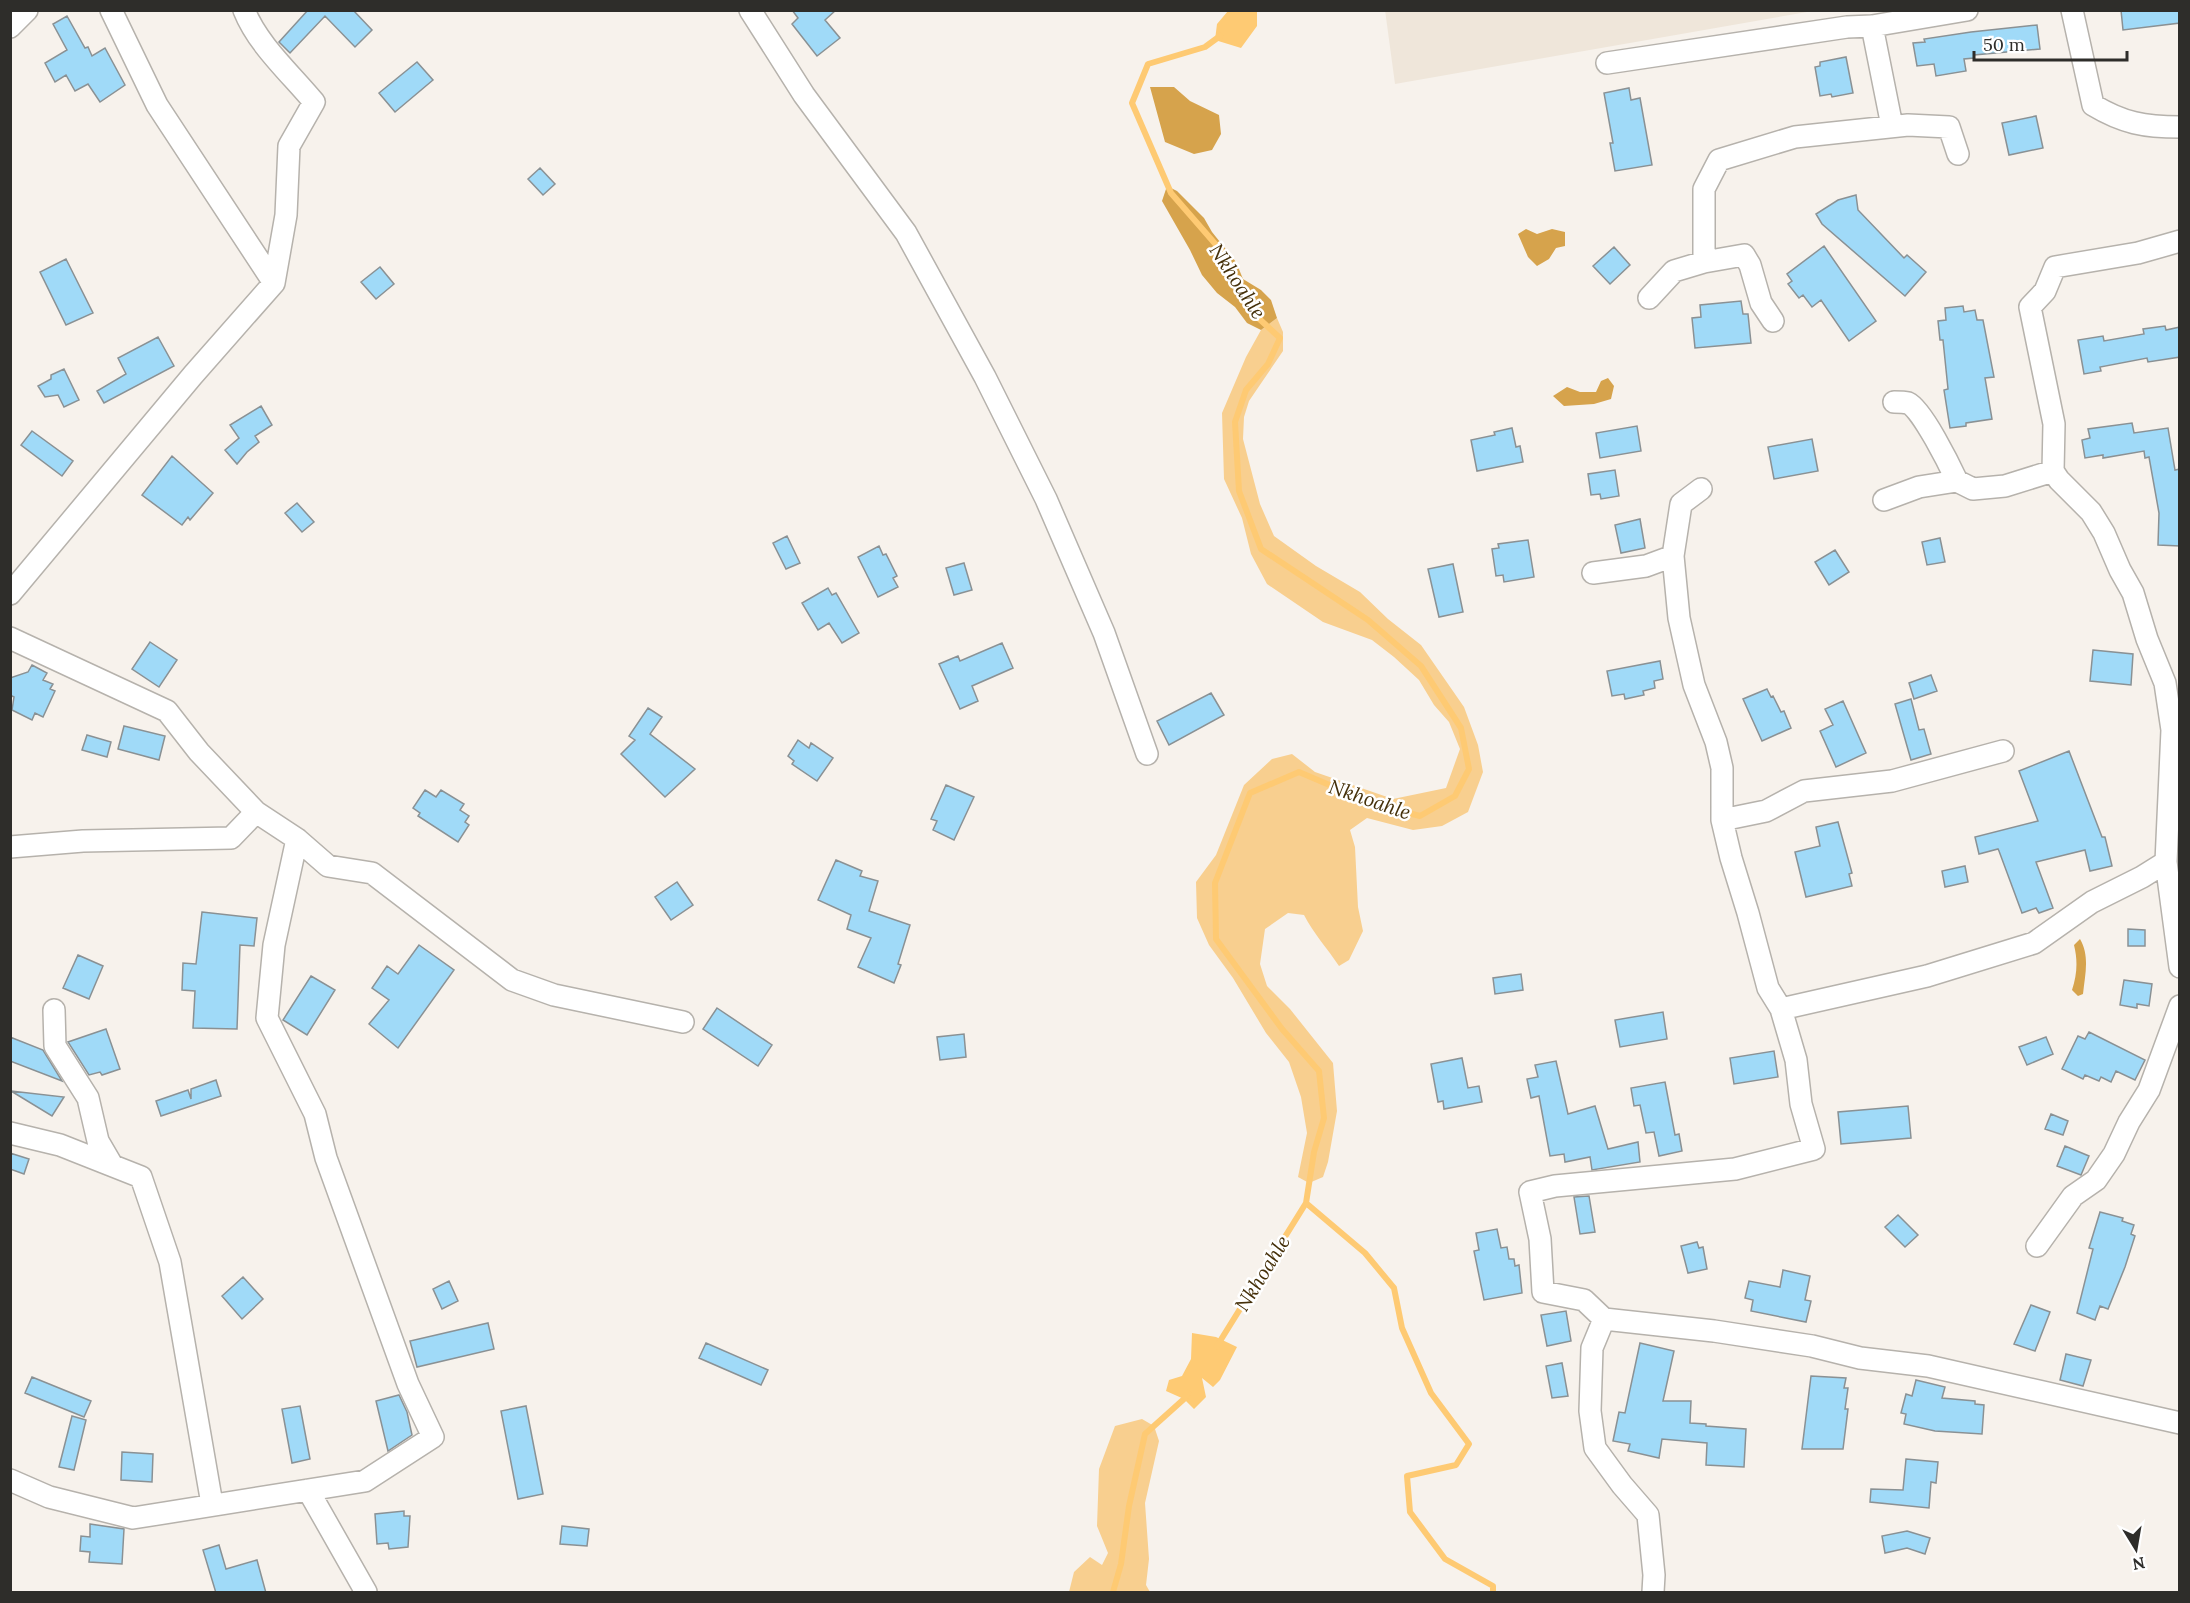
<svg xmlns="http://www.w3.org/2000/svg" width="2190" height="1603" font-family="Lora,serif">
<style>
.built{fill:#efe6da}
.green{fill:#f8cf8f}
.forest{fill:#d6a34c}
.water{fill:#feca73}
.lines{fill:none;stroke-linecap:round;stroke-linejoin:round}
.stream{stroke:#feca73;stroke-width:6}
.building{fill:#a0daf8;stroke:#8a9194;stroke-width:1.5}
.minor-casing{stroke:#b6b2ac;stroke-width:24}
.minor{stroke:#fff;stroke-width:21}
.labels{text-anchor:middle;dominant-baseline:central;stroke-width:5;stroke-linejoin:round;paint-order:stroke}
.water-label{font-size:20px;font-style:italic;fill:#45300a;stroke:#fff}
</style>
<rect width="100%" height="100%" fill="#f7f2ec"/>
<path class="built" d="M1385,10H1813V11L1395,84Z"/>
<path class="green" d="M1277,318L1283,332V351L1249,401L1244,417L1243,439L1260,504L1274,536L1316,566L1360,592L1388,619L1421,645L1464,707L1478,745L1483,772L1468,812L1442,826L1413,830L1367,818L1350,830L1355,847L1358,907L1363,931L1349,960L1339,966C1327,948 1314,934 1304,915L1288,913L1265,929L1260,964L1267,986L1290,1009L1333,1063L1337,1111L1328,1162L1323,1177L1309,1183L1298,1177L1307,1133L1301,1097L1289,1062L1266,1033L1233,978L1209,945L1197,918L1196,882L1216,855L1244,785L1272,759L1292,754L1315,772L1393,799L1446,788L1460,749L1449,722L1434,705L1419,680L1394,657L1372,640L1323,622L1267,584L1251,554L1242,518L1224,479L1222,413L1246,357L1261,330Z
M1142,1419L1154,1426L1159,1441L1145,1503L1149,1559L1146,1585L1150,1592H1069L1074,1572L1090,1557L1102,1565L1108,1553L1097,1526L1099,1469L1115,1426Z"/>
<path class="forest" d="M1150,87H1174L1190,101L1219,115L1221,134L1212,150L1194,154L1165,142Z
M1167,186L1177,191L1204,218L1212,232L1236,262L1243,279L1261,290L1271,300L1277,318L1261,330L1247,323L1235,307L1217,293L1202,275L1190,250L1162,201Z
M1526,229L1537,234L1552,229L1565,232V246L1556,248L1549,259L1537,266L1528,257L1518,234Z
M1608,378L1614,386L1611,399L1594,404L1564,406L1553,396L1567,387L1580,392H1596L1601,381Z
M2080,939C2090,956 2085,975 2083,994L2078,996L2072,990C2077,975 2078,961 2074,945Z"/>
<path class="water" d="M1228,11H1257V26L1241,48L1215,40L1217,24Z
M1192,1333L1216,1337L1237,1347L1220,1380L1213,1387L1202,1378L1206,1397L1194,1409L1184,1399L1166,1391L1169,1380L1182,1376L1191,1359Z"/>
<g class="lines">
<path class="stream" d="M1306,1203L1365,1253L1394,1288L1402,1328L1431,1393L1469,1444L1456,1465L1407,1476L1410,1512L1445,1559L1493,1586V1592
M1217,1346L1306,1203L1314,1152L1324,1118L1319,1071L1282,1029L1216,939L1215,883L1250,793L1299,772L1374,804L1420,816L1455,796L1469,769L1461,728L1421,666L1368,620L1261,549L1239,491L1235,422L1246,390L1268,364L1280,338L1255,315L1224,254L1171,193L1132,103L1148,64L1205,47L1220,36
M1113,1592L1121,1564L1129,1506L1145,1434L1184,1399L1188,1393"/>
</g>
<path class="building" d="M308,10H353L372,30L355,47L325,16L290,53L279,42Z
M792,10H836L825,20L840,38L817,56L792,24L798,18Z
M2121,10H2180V23L2123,30Z
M67,16L85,48L88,47L92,56L105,48L125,85L100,102L88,84L75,91L66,75L55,82L45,63L67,50L53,24Z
M2037,25L2040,49L1974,55V58L1964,59L1966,71L1936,76L1934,64L1917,66L1913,43L1925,42L1924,39L1971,32Z
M1846,57L1853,93L1832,97L1831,94L1820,96L1815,67L1820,66V62Z
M417,62L433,80L395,112L379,93Z
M1629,88L1631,100L1640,98L1652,165L1615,171L1610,143H1613L1604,93Z
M2036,116L2043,148L2009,155L2002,123Z
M540,168L555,184L543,195L528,179Z
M1856,195L1858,210L1904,258L1907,255L1926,272L1905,296L1822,224L1816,214L1838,200Z
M1824,246L1876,321L1849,341L1821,300L1812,307L1803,295L1799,298L1788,284L1792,281L1787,274Z
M1614,247L1630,265L1610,284L1593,266Z
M66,259L93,313L66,325L40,272Z
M380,267L394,284L376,299L361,282Z
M1741,301L1743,314H1748L1751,343L1695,348L1692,318L1701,317L1700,305Z
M1963,306L1964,312L1975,310L1977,320H1983L1994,377L1985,378L1992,419L1966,423V426L1950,428L1944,390L1948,389L1943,340H1940L1938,321L1946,320L1945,308Z
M2165,326L2166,330L2180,327V357L2148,362L2147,358L2100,367L2101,371L2084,374L2078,340L2103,336L2104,341L2144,334L2143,329Z
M158,337L174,366L104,403L97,391L126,374L118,358Z
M64,369L79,400L64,407L58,395L45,397L38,386L51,379V375Z
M261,406L272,425L255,436L259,442L247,452L237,464L225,450L239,438L230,425Z
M2132,423L2134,433L2168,428L2175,470L2180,469V546L2158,545L2159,513L2149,457L2145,458L2144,451L2103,458V455L2085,458L2082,440L2090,438L2088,429Z
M1637,426L1641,451L1600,458L1596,433Z
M1512,428L1516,447L1520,446L1523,462L1477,471L1471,440L1495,435L1494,432Z
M32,431L73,461L62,476L21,445Z
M1812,439L1818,471L1774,479L1768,447Z
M172,456L213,493L190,520L188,517L182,525L142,495Z
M1615,470L1619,496L1601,499L1600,494L1591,495L1588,474Z
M297,503L314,522L302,532L285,513Z
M1640,519L1645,548L1621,553L1615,525Z
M787,536L800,563L786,569L773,543Z
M1940,538L1945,562L1927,565L1922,542Z
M1528,540L1534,577L1504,582L1503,575L1496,576L1492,549L1499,548L1498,544Z
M879,546L883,555L886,554L897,576L893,578L898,587L878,597L858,557Z
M1835,550L1849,572L1829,585L1815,562Z
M964,563L972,590L954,595L946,568Z
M1453,564L1463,612L1439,617L1428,569Z
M828,588L832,595L836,593L859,633L842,643L829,623L818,630L802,603Z
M150,642L177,660L159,687L132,669Z
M1002,643L1013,668L972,686L978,701L960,709L939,664L958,656L960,661Z
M2093,650L2133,654L2131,685L2090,681Z
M1660,661L1663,679L1654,681L1655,688L1643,691L1644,695L1625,699L1624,694L1612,696L1607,671Z
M32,665L47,673L43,680L53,684L50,689L55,691L43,717L35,713L32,720L12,710L14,697L10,695V678L28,672Z
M1931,675L1937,691L1914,699L1909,683Z
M1767,689L1771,697L1773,696L1781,712L1784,711L1791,728L1762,741L1743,699Z
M1211,693L1224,715L1169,745L1157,721Z
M1911,699L1919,730L1924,729L1931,754L1911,760L1895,704Z
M1843,701L1866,753L1836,767L1820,731L1833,725L1825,709Z
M648,708L662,717L650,734L695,769L665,797L621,754L635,740L629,736Z
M124,726L165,736L159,760L118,749Z
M87,735L111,742L107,757L82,750Z
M798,740L809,748L811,743L833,758L817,781L792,764L794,761L788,756Z
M2069,751L2102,837H2105L2112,866L2090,871L2085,850L2036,862L2053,908L2039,913L2036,908L2022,913L1999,851L1998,849L1979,854L1975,837L2038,821L2019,771Z
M946,785L974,797L954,840L933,830L937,821L931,819Z
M425,790L436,797L441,790L464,804L460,810L469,816L465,822L469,825L458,842L418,816L420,813L413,808Z
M1838,822L1852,873L1849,874L1852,886L1806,897L1795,852L1820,846L1816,827Z
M836,860L862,871L860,876L878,881L869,911L910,925L898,964L901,965L894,983L858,967L871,938L847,929L851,915L818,900Z
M1965,866L1968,882L1945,887L1942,871Z
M677,882L693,905L671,920L655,897Z
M202,912L257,918L254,946L240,945L237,1029L193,1028L195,991L182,990L183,963L196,964Z
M2128,929L2145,930V946H2128Z
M419,945L454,970L398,1048L369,1024L389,1000L372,988L387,966L398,974Z
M78,955L103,966L89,999L63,988Z
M1521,974L1523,990L1495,994L1493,978Z
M311,976L335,990L307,1035L283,1020Z
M2124,980L2152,984L2149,1006L2137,1004V1008L2120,1005Z
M717,1008L772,1045L758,1066L703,1029Z
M1663,1012L1667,1039L1620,1047L1615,1020Z
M106,1029L120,1069L102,1075L100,1072L89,1075L68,1042Z
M2089,1032L2145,1060L2135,1080L2116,1071L2111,1082L2101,1077L2099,1081L2085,1075L2083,1079L2062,1069L2078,1036L2085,1039Z
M964,1034L966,1057L940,1060L937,1037Z
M10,1037L43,1050L62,1081L10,1061Z
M2046,1037L2053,1054L2027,1065L2019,1047Z
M1774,1051L1778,1077L1734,1084L1730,1058Z
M1462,1058L1468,1088L1479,1086L1482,1102L1444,1109L1443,1101L1438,1102L1431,1064Z
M1556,1061L1568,1114L1595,1106L1608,1149L1638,1142L1640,1162L1592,1170L1590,1157L1565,1162L1564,1154L1550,1156L1539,1096L1531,1098L1527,1079L1538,1077L1535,1065Z
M216,1080L221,1096L161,1116L156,1101L188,1090L191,1099V1089Z
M1665,1082L1675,1135L1679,1134L1682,1151L1659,1156L1654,1132L1646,1133L1640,1105L1634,1106L1631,1088Z
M11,1091L64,1097L52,1116Z
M1908,1106L1911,1138L1841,1144L1838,1112Z
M2051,1114L2068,1121L2063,1135L2045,1129Z
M2065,1146L2089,1156L2081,1175L2057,1166Z
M10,1153L29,1159L24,1174L10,1169Z
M1589,1196L1595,1232L1580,1234L1574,1197Z
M2100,1212L2123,1218L2122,1221L2134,1225L2131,1234L2135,1236L2125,1267L2108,1309L2100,1306L2095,1320L2077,1313L2093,1249L2089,1248Z
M1898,1215L1918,1235L1905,1247L1885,1227Z
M1497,1229L1501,1248L1507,1247L1509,1259H1514L1515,1266L1519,1265L1522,1293L1484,1300L1474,1251L1479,1250L1476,1233Z
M1697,1242L1699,1248L1703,1247L1707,1269L1688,1273L1681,1246Z
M1783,1270L1810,1276L1805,1300L1811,1301L1806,1322L1751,1311L1753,1300L1745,1298L1749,1281L1780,1287Z
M243,1277L263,1299L242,1319L222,1296Z
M449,1281L458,1301L442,1309L433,1289Z
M2031,1305L2050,1312L2035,1351L2014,1344Z
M1566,1311L1571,1341L1547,1346L1541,1315Z
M488,1323L494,1349L417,1367L410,1341Z
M706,1343L768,1370L761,1385L699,1358Z
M1640,1343L1674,1351L1663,1401H1691L1690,1423L1706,1424V1426L1746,1429L1744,1467L1706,1465L1707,1443L1662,1439L1659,1458L1628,1451L1630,1444L1613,1441L1619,1412L1625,1413Z
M2066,1354L2091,1360L2083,1386L2060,1380Z
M1562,1363L1568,1396L1552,1398L1546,1366Z
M1811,1376L1846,1378L1844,1388H1848L1845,1409H1848L1843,1449H1802Z
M32,1377L91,1401L84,1417L25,1393Z
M1916,1380L1945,1387L1942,1398L1975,1401V1404L1984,1405L1982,1434L1935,1431L1904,1424L1906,1414L1901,1413L1906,1394L1912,1396Z
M399,1395L407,1412L412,1435L388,1451L376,1401Z
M300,1406L310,1459L292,1463L282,1409Z
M526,1406L543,1494L518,1499L501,1411Z
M72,1416L86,1420L74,1470L59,1467Z
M122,1452L153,1454L152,1482L121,1480Z
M1906,1459L1938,1462L1936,1483L1931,1482L1929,1508L1870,1502L1871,1489L1903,1490Z
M404,1511V1516H410L408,1547L389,1549L388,1543L377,1544L375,1514Z
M90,1524L124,1529L122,1564L89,1562L90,1552L80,1551L81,1536L90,1537Z
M562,1526L589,1529L587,1546L560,1544Z
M1907,1531L1930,1538L1925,1554L1907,1548L1885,1553L1882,1536Z
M219,1545L226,1569L257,1560L266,1593H216L203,1550Z"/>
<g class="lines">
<defs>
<path id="minor" d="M111,10L157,105L274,283
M750,10L804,95L906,233L985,377L1046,499L1104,633L1147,754
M2072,10L2093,105C2123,123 2144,127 2180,127
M1872,26L1892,126
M10,27L27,10
M1607,63L1847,27L1872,26L1967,10
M2180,241L2138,253L2055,267L2045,291L2030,307L2054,424L2053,471L2059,480L2091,512L2104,533L2120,570L2133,593L2147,639L2165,683L2172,730L2166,862L2180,967
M1704,262V189L1719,160L1795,137L1908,125L1949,127L1958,154
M1649,298L1674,271L1704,262L1744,255L1750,265L1761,303L1773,321
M1894,402C1898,402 1904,402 1908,403C1922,409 1950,466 1957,481L1973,489L2005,486L2053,471
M1701,489L1681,504L1673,556L1679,618L1694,685L1716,742L1722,768V820L1731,858L1748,913L1768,988L1781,1009L1796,1060L1801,1104L1814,1149L1735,1169L1555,1186L1530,1192L1540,1239L1543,1292L1584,1300L1604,1319L1714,1331L1812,1346L1860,1358L1928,1366L2180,1423
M1884,500L1919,487L1957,481
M1593,573L1646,566L1673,556
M10,594L193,375L274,283L286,215L289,146L314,102C290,73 258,45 244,10
M10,638L167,711L199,752L256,812L297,839L328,866L372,873L512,980L554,995L683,1022
M1722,820L1766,811L1804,791L1892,781L2003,751
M10,847L83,841L231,838L256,812
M1781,1009L1927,976L2034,943L2092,902L2142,877L2166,862
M54,1010L55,1046L88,1098L98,1141L112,1165
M10,1133L60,1145L141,1177L170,1262L212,1504
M2037,1246L2073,1196L2096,1180L2114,1154L2129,1122L2149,1090L2180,1006
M1604,1319L1592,1348L1590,1411L1595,1448L1622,1485L1648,1515L1654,1575L1653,1592
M10,1480L49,1497L133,1518L365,1481L433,1437L408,1384L326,1158L315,1114L267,1018L274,945L297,839
M308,1490L366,1592"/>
</defs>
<use href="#minor" class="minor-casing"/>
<use href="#minor" class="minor"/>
</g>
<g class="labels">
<g class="water-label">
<text transform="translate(1238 281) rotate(57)">Nkhoahle</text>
<text transform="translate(1370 799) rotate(19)">Nkhoahle</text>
<text transform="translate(1262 1273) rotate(-58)">Nkhoahle</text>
</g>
</g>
<rect width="2190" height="1603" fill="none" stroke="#2e2d2a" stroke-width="24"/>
<g transform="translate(2136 1549) rotate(169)" stroke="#ffffff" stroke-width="4.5" paint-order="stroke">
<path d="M0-4.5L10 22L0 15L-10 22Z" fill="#2e2d2a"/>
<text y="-9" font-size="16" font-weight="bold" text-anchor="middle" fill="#2e2d2a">N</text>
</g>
<path d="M1974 51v9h153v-9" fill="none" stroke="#2e2d2a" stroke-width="3"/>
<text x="1983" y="51" font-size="18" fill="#2e2d2a" stroke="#ffffff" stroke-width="4.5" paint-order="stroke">50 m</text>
</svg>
